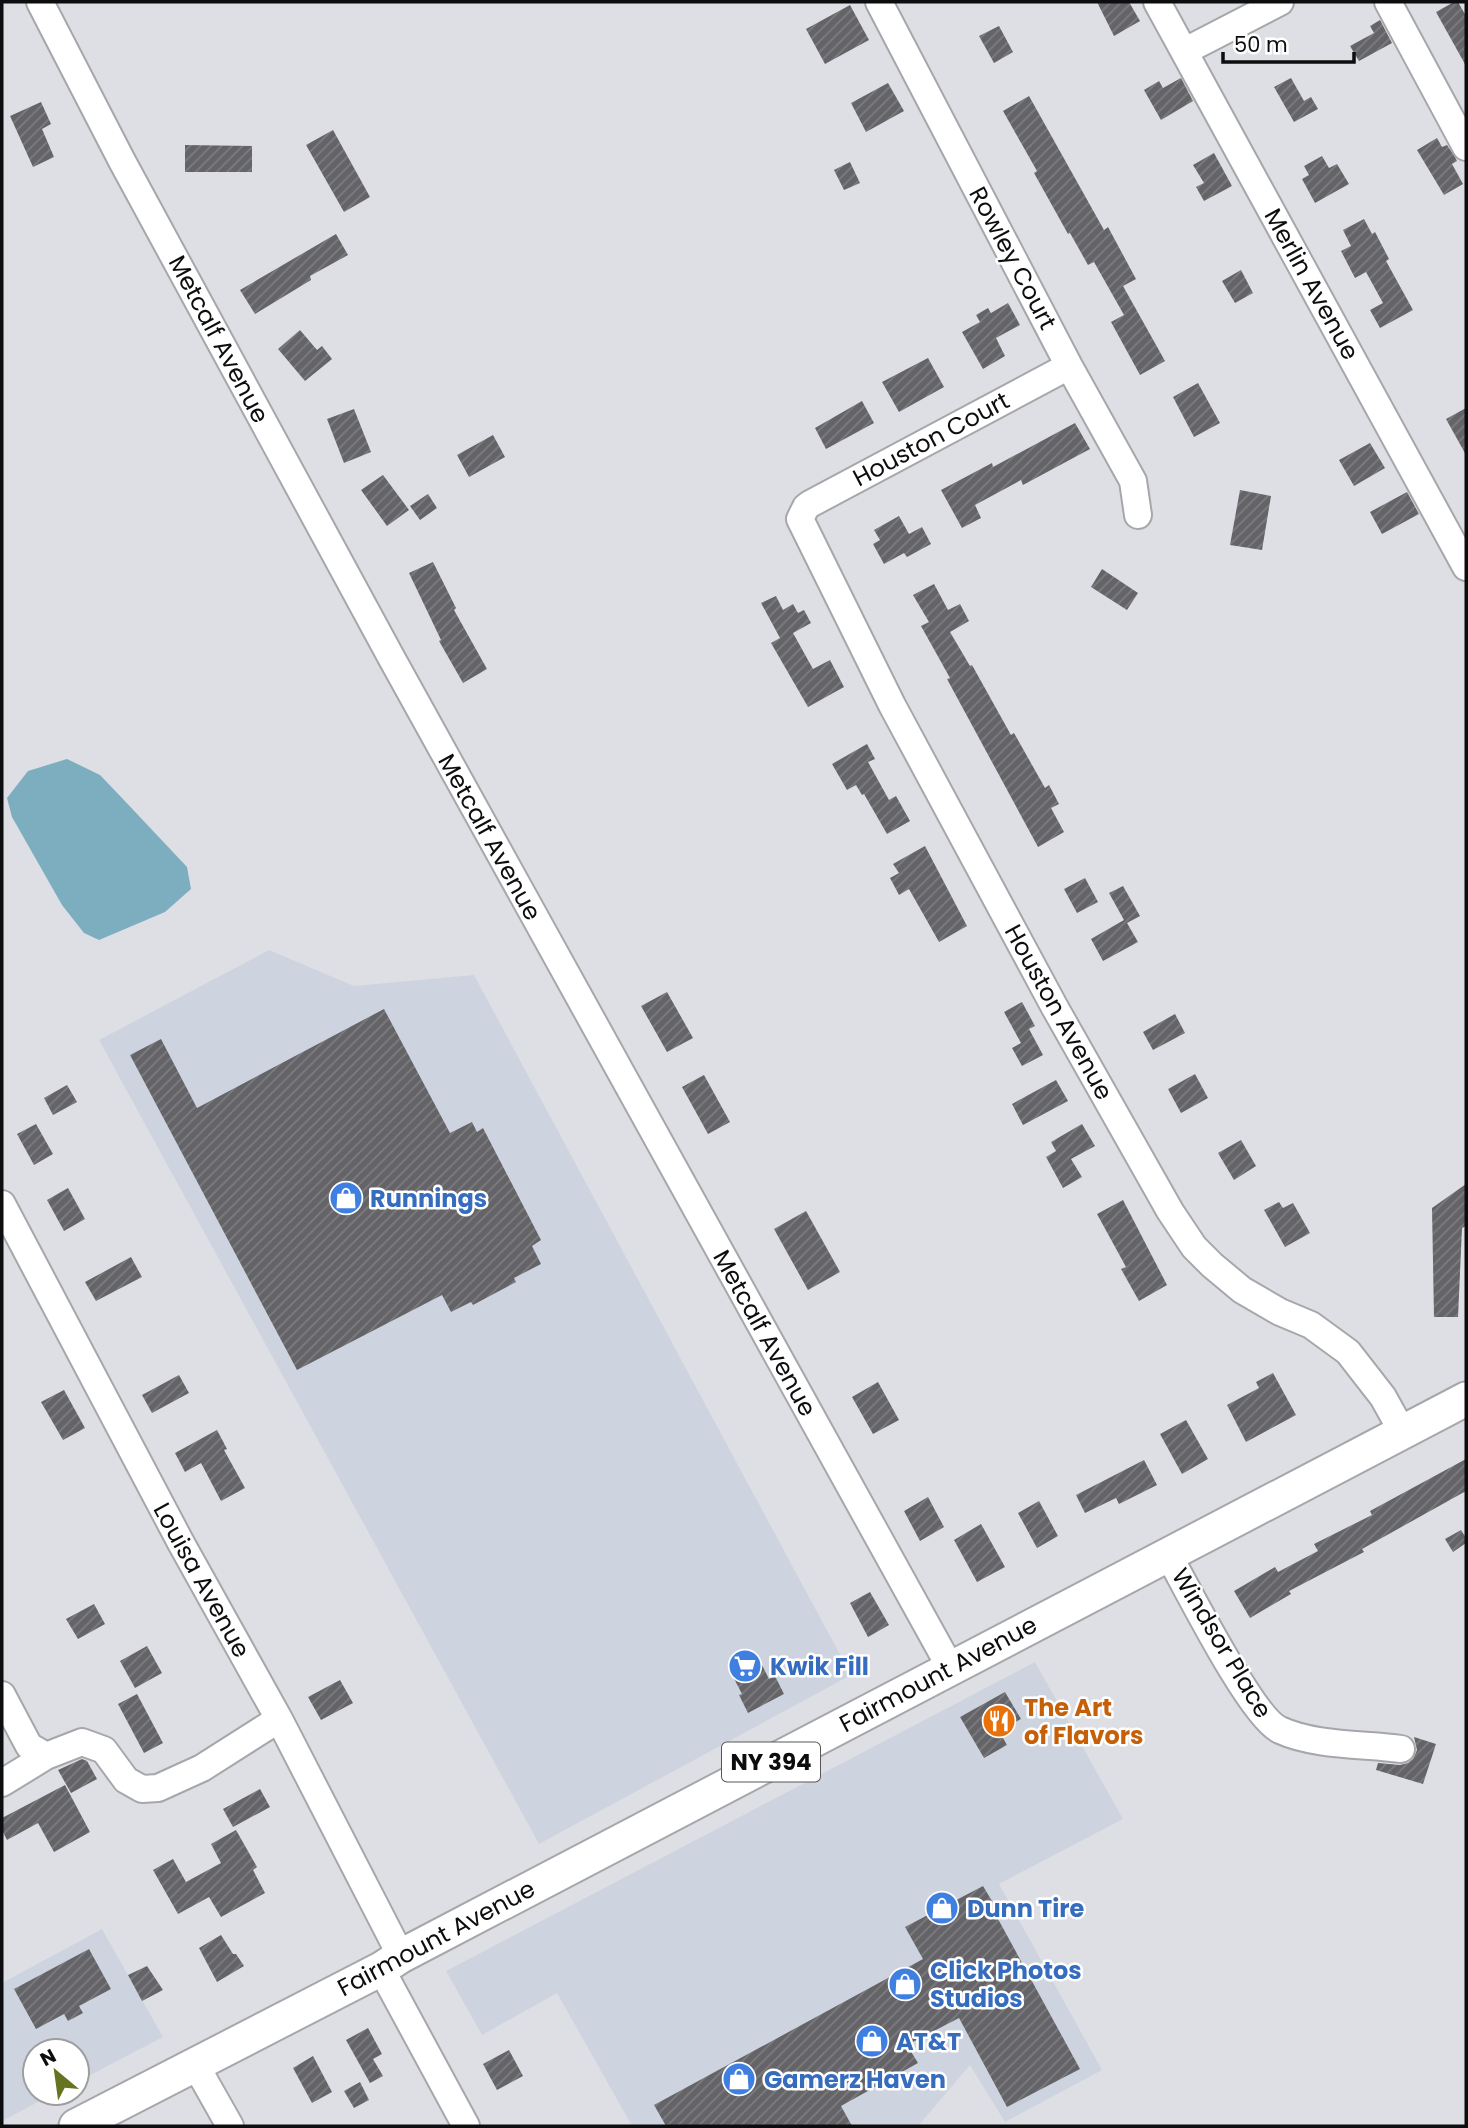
<svg xmlns="http://www.w3.org/2000/svg" width="1468" height="2128" font-family="Poppins,sans-serif">
<style>
.built{fill:#ced4df}
.water{fill:#7caebf}
.building{fill:url(#building-hatch)}
.lines{fill:none;stroke-linecap:round;stroke-linejoin:round}
.minor-casing{stroke:#a5a7ab;stroke-width:30}
.major-casing{stroke:#a5a7ab;stroke-width:37}
.minor{stroke:#fff;stroke-width:26}
.major{stroke:#fff;stroke-width:33}
.labels{text-anchor:middle;dominant-baseline:central;stroke-width:5;stroke-linejoin:round;paint-order:stroke}
.shield{fill:#fff;stroke:#555656;stroke-width:2}
.shield-label{font-size:23px;font-weight:bold;fill:#0c0d0e}
.street-label{font-size:24px;fill:#0c0d0e;stroke:#fff}
.shop-label{font-size:24px;font-weight:bold;fill:#366cbe;stroke:#fff;text-anchor:start}
.food-label{font-size:24px;font-weight:bold;fill:#c56008;stroke:#fff;text-anchor:start}
</style>
<defs>
<pattern id="building-hatch" width="6" height="6" patternUnits="userSpaceOnUse" patternTransform="scale(1.75)"><rect width="6" height="6" fill="#646468"/><path d="M-1 1l2-2M0 6l6-6M5 7l2-2" fill="none" stroke="#7d7d80"/></pattern>
</defs>
<rect width="100%" height="100%" fill="#dddfe4"/>
<path class="built" d="M269,950L354,986L474,975L851,1675L539,1844L99,1040Z
M1035,1662L1123,1819L999,1884L1102,2070L1005,2122L970,2065L918,2126H632L557,1993L482,2035L446,1971Z
M102,1929L163,2037L77,2082V2051H35V2093H55L2,2121V1983Z"/>
<path class="water" d="M67,759L100,775L122,798L187,867L191,889L165,912L99,940L84,933L62,905L12,817L7,798L28,771Z"/>
<path class="building" d="M1097,2H1129L1140,21L1114,36Z
M1454,2H1458L1466,16V66L1436,12Z
M850,5L869,40L825,64L806,29Z
M1380,20L1392,43L1359,61L1350,46L1374,33L1370,26Z
M999,26L1013,52L994,63L979,36Z
M1181,78L1193,101L1161,120L1144,90L1159,81L1163,88Z
M1291,78L1304,101L1311,97L1318,109L1294,122L1274,87Z
M888,83L904,111L866,132L851,103Z
M1029,96L1104,230L1108,227L1136,279L1123,286L1165,361L1140,375L1111,322L1124,315L1094,262L1088,265L1070,233L1068,234L1034,173L1037,171L1003,111Z
M41,102L51,124L42,129L54,157L33,167L10,116Z
M333,130L370,197L344,212L306,145Z
M1437,138L1442,147L1447,145L1455,157L1457,161L1452,164L1463,184L1444,195L1417,150Z
M185,145L252,146V172H185Z
M1214,153L1232,186L1204,201L1196,187L1204,183L1193,165Z
M1322,156L1329,168L1337,164L1349,184L1315,203L1302,179L1309,175L1304,166Z
M850,162L860,183L844,190L834,170Z
M1364,219L1372,234L1375,232L1389,259L1386,261L1413,310L1380,328L1370,310L1383,303L1366,272L1355,278L1341,251L1351,246L1343,230Z
M336,234L348,255L310,276L311,280L255,314L240,290Z
M1241,270L1253,293L1235,303L1222,281Z
M1008,303L1020,325L996,338L1005,356L983,369L962,332L980,322L976,315L988,308L991,313Z
M300,330L317,350L322,346L332,359L305,381L278,349Z
M928,358L944,387L899,412L882,382Z
M1198,383L1220,423L1194,437L1173,397Z
M862,401L874,423L826,449L815,428Z
M1466,408V455L1446,419Z
M354,409L371,452L344,463L327,419Z
M1075,423L1090,449L1023,485L1021,480L975,505L981,518L962,528L941,490L992,463L993,467Z
M493,435L505,457L469,477L457,455Z
M1370,443L1385,468L1354,486L1339,460Z
M383,475L409,510L387,526L361,490Z
M1240,490L1271,496L1262,550L1230,545Z
M1407,492L1419,514L1382,534L1370,512Z
M428,494L437,508L420,520L410,506Z
M899,516L909,534L922,527L931,544L907,557L904,553L884,564L873,544L880,540L874,530Z
M433,562L456,608L454,610L487,669L463,683L439,641L441,640L409,573Z
M1102,569L1138,593L1127,610L1091,587Z
M934,584L948,610L960,604L969,621L950,632L970,666L972,665L1011,735L1014,733L1045,788L1049,785L1059,804L1051,808L1064,832L1038,847L947,679L950,678L921,626L929,622L913,595Z
M776,596L783,610L793,604L798,613L804,610L811,623L793,633L813,669L830,660L844,687L808,707L771,643L780,638L761,603Z
M867,744L875,759L868,762L889,800L896,796L910,821L887,834L864,794L862,795L856,785L847,790L832,764Z
M925,846L967,926L939,942L909,889L899,895L890,878L899,873L893,864Z
M1085,878L1098,902L1077,913L1064,889Z
M1123,886L1140,916L1127,923L1138,942L1103,961L1091,939L1124,920L1109,893Z
M667,992L693,1038L667,1052L641,1006Z
M1022,1002L1035,1026L1029,1029L1043,1055L1022,1066L1012,1048L1021,1043L1004,1012Z
M384,1009L450,1133L472,1122L477,1132L483,1128L541,1240L532,1246L541,1264L514,1278L516,1282L473,1305L471,1302L451,1312L442,1295L297,1370L130,1055L161,1039L197,1108Z
M1175,1014L1185,1033L1153,1050L1143,1032Z
M1195,1074L1208,1098L1181,1113L1168,1089Z
M704,1075L730,1122L708,1134L682,1087Z
M1056,1080L1068,1101L1023,1125L1012,1104Z
M67,1085L77,1102L53,1115L44,1098Z
M36,1124L53,1154L34,1165L17,1134Z
M1082,1124L1095,1146L1071,1159L1082,1177L1063,1188L1046,1157L1056,1151L1051,1142Z
M1241,1140L1256,1166L1234,1180L1218,1153Z
M1466,1184V1226L1462,1228L1458,1317H1434L1432,1208Z
M68,1188L85,1219L64,1231L47,1200Z
M1123,1200L1167,1285L1139,1301L1121,1269L1126,1267L1097,1214Z
M1279,1202L1283,1208L1293,1203L1310,1233L1285,1247L1264,1210Z
M806,1211L840,1272L808,1290L774,1229Z
M131,1257L142,1277L96,1301L85,1282Z
M1273,1373L1296,1415L1246,1442L1227,1405L1259,1388L1256,1382Z
M179,1375L189,1393L152,1413L142,1395Z
M878,1382L899,1420L873,1434L852,1397Z
M64,1390L85,1428L63,1440L41,1402Z
M1186,1420L1208,1459L1182,1474L1160,1434Z
M217,1430L227,1449L224,1450L245,1488L221,1501L201,1463L185,1472L175,1453Z
M1466,1459V1491L1362,1549L1364,1552L1289,1591L1291,1594L1250,1618L1234,1591L1275,1567L1278,1572L1318,1551L1314,1544L1372,1515L1370,1511Z
M1144,1460L1157,1485L1119,1504L1116,1498L1085,1513L1076,1495Z
M928,1497L944,1527L920,1541L904,1511Z
M1039,1501L1058,1536L1037,1548L1018,1513Z
M981,1524L1005,1567L977,1582L954,1540Z
M1461,1530L1466,1538V1543L1453,1552L1445,1539Z
M870,1592L889,1625L868,1637L850,1603Z
M94,1604L105,1624L78,1639L66,1619Z
M147,1646L162,1673L135,1688L120,1661Z
M756,1653L769,1679L775,1676L784,1694L748,1713L739,1695L742,1694L728,1667Z
M340,1680L353,1703L321,1720L308,1697Z
M1005,1692L1021,1719L999,1731L1007,1745L984,1758L960,1717Z
M137,1694L163,1743L144,1753L118,1704Z
M1414,1737L1436,1744L1423,1784L1376,1770L1378,1763L1400,1765L1408,1763L1413,1759L1417,1750Z
M82,1759L87,1761L97,1779L71,1793L58,1770Z
M65,1785L90,1832L54,1852L38,1823L7,1840L2,1830V1818Z
M260,1789L270,1807L233,1827L223,1809Z
M236,1830L257,1867L253,1870L265,1893L221,1917L209,1897L178,1914L153,1870L173,1859L186,1882L221,1863L211,1844Z
M983,1886L995,1906L992,1908L1080,2069L1007,2107L959,2018L907,2045L918,2063L841,2106L852,2126H666L654,2105L923,1959L905,1927Z
M221,1935L233,1954H236L244,1966L217,1982L199,1948Z
M89,1949L111,1989L79,2006L83,2013L68,2021L64,2014L36,2029L14,1989Z
M147,1966L163,1990L142,2001L128,1975Z
M368,2028L382,2054L373,2059L383,2076L370,2083L346,2040Z
M509,2050L523,2076L497,2090L483,2064Z
M313,2056L332,2092L312,2103L293,2068Z
M360,2082L369,2100L354,2108L344,2091Z"/>
<g class="lines">
<defs>
<path id="minor" d="M40,2L122,161L391,657L950,1667
M879,2L1069,366L1133,481L1138,515
M1157,2L1466,567
M1388,2L1466,147
M1185,51L1280,2
M1069,366L810,504L806,507L800,519L892,705L1054,1006L1170,1211L1194,1247L1212,1265L1242,1290L1280,1312L1311,1325L1348,1352L1383,1397L1403,1433
M2,1204L181,1543L279,1719L401,1956
M1168,1554C1187,1588 1252,1718 1280,1730C1315,1746 1363,1744 1401,1749
M2,1695L29,1746L46,1756
M2,1783L46,1756L82,1742L104,1750L126,1780L142,1789L158,1788L202,1768L279,1719
M381,1969L466,2126
M195,2064L230,2126"/>
<path id="major" d="M76,2126L381,1969L401,1956L1466,1399"/>
</defs>
<use href="#minor" class="minor-casing"/>
<use href="#major" class="major-casing"/>
<use href="#minor" class="minor"/>
<use href="#major" class="major"/>
</g>
<defs>
<symbol id="shop-disc" viewBox="-11 -11 22 22"><circle r="9.5" fill="#3f7fe0" stroke="#fff"/><path d="M-5-2.5h2.3a2.7 3.5 0 0 1 5.4 0H5L5.5 6h-11ZM-1.5-2.5h3a1.5 2.3 0 0 0-3 0Z" fill="#fff"/></symbol>
<symbol id="supermarket-disc" viewBox="-11 -11 22 22"><circle r="9.5" fill="#3f7fe0" stroke="#fff"/><path d="M-6-5.5h2.5l.6 2H6L4.5 2H-2.5L-4.4-4H-6ZM-1.5 3.2a1.3 1.3 0 1 0 .1 0ZM3 3.2a1.3 1.3 0 1 0 .1 0Z" fill="#fff"/></symbol>
<symbol id="restaurant-disc" viewBox="-11 -11 22 22"><circle r="9.5" fill="#e8710a" stroke="#fff"/><path d="M-5-6h1v4h1v-4h1v4h1v-4h1v5L-1.5 .5V6h-2V.5L-5-1ZM5-6V6H3V1.5H1.5Q1.5-4 5-6Z" fill="#fff"/></symbol>
</defs>
<g fill-rule="evenodd">
<use href="#shop-disc" x="327" y="1179" width="38" height="38"/>
<use href="#supermarket-disc" x="726" y="1647" width="38" height="38"/>
<use href="#restaurant-disc" x="980" y="1702" width="38" height="38"/>
<use href="#shop-disc" x="923" y="1889" width="38" height="38"/>
<use href="#shop-disc" x="886" y="1965" width="38" height="38"/>
<use href="#shop-disc" x="853" y="2022" width="38" height="38"/>
<use href="#shop-disc" x="720" y="2060" width="38" height="38"/>
</g>
<g class="labels">
<rect class="shield" x="722" y="1742.5" width="98" height="39" rx="5"/>
<g class="shield-label">
<text x="771" y="1762">NY 394</text>
</g>
<g class="street-label">
<text transform="translate(1013 258) rotate(62)">Rowley Court</text>
<text transform="translate(1312 284) rotate(61)">Merlin Avenue</text>
<text transform="translate(219 339) rotate(62)">Metcalf Avenue</text>
<text transform="translate(931 439) rotate(-28)">Houston Court</text>
<text transform="translate(490 837) rotate(61)">Metcalf Avenue</text>
<text transform="translate(1059 1012) rotate(61)">Houston Avenue</text>
<text transform="translate(765 1333) rotate(61)">Metcalf Avenue</text>
<text transform="translate(202 1580) rotate(61)">Louisa Avenue</text>
<text transform="translate(1222 1643) rotate(59)">Windsor Place</text>
<text transform="translate(938 1674) rotate(-28)">Fairmount Avenue</text>
<text transform="translate(436 1938) rotate(-28)">Fairmount Avenue</text>
</g>
<g class="shop-label">
<text x="370" y="1198">Runnings</text>
<text x="770" y="1666">Kwik Fill</text>
<text x="967" y="1908">Dunn Tire</text>
<text x="930" y="1970">Click Photos<tspan x="930" dy="28">Studios</tspan></text>
<text x="896" y="2041">AT&amp;T</text>
<text x="764" y="2079">Gamerz Haven</text>
</g>
<g class="food-label">
<text x="1024" y="1707">The Art<tspan x="1024" dy="28">of Flavors</tspan></text>
</g>
</g>
<rect width="1468" height="2128" fill="none" stroke="#0c0d0e" stroke-width="7"/>
<g transform="translate(56 2072) rotate(331)"><circle r="33" fill="#ffffff" stroke="#9e9e9f" stroke-width="2"/>
<path d="M0-5L12 26L0 18L-12 26Z" fill="#657421"/>
<text y="-10" font-size="19" font-weight="bold" text-anchor="middle" fill="#0c0d0e">N</text>
</g>
<path d="M1223 52v10h131v-10" fill="none" stroke="#0c0d0e" stroke-width="3.5"/>
<text x="1234" y="52" font-size="21" fill="#0c0d0e" stroke="#ffffff" stroke-width="5" paint-order="stroke">50 m</text>
</svg>
